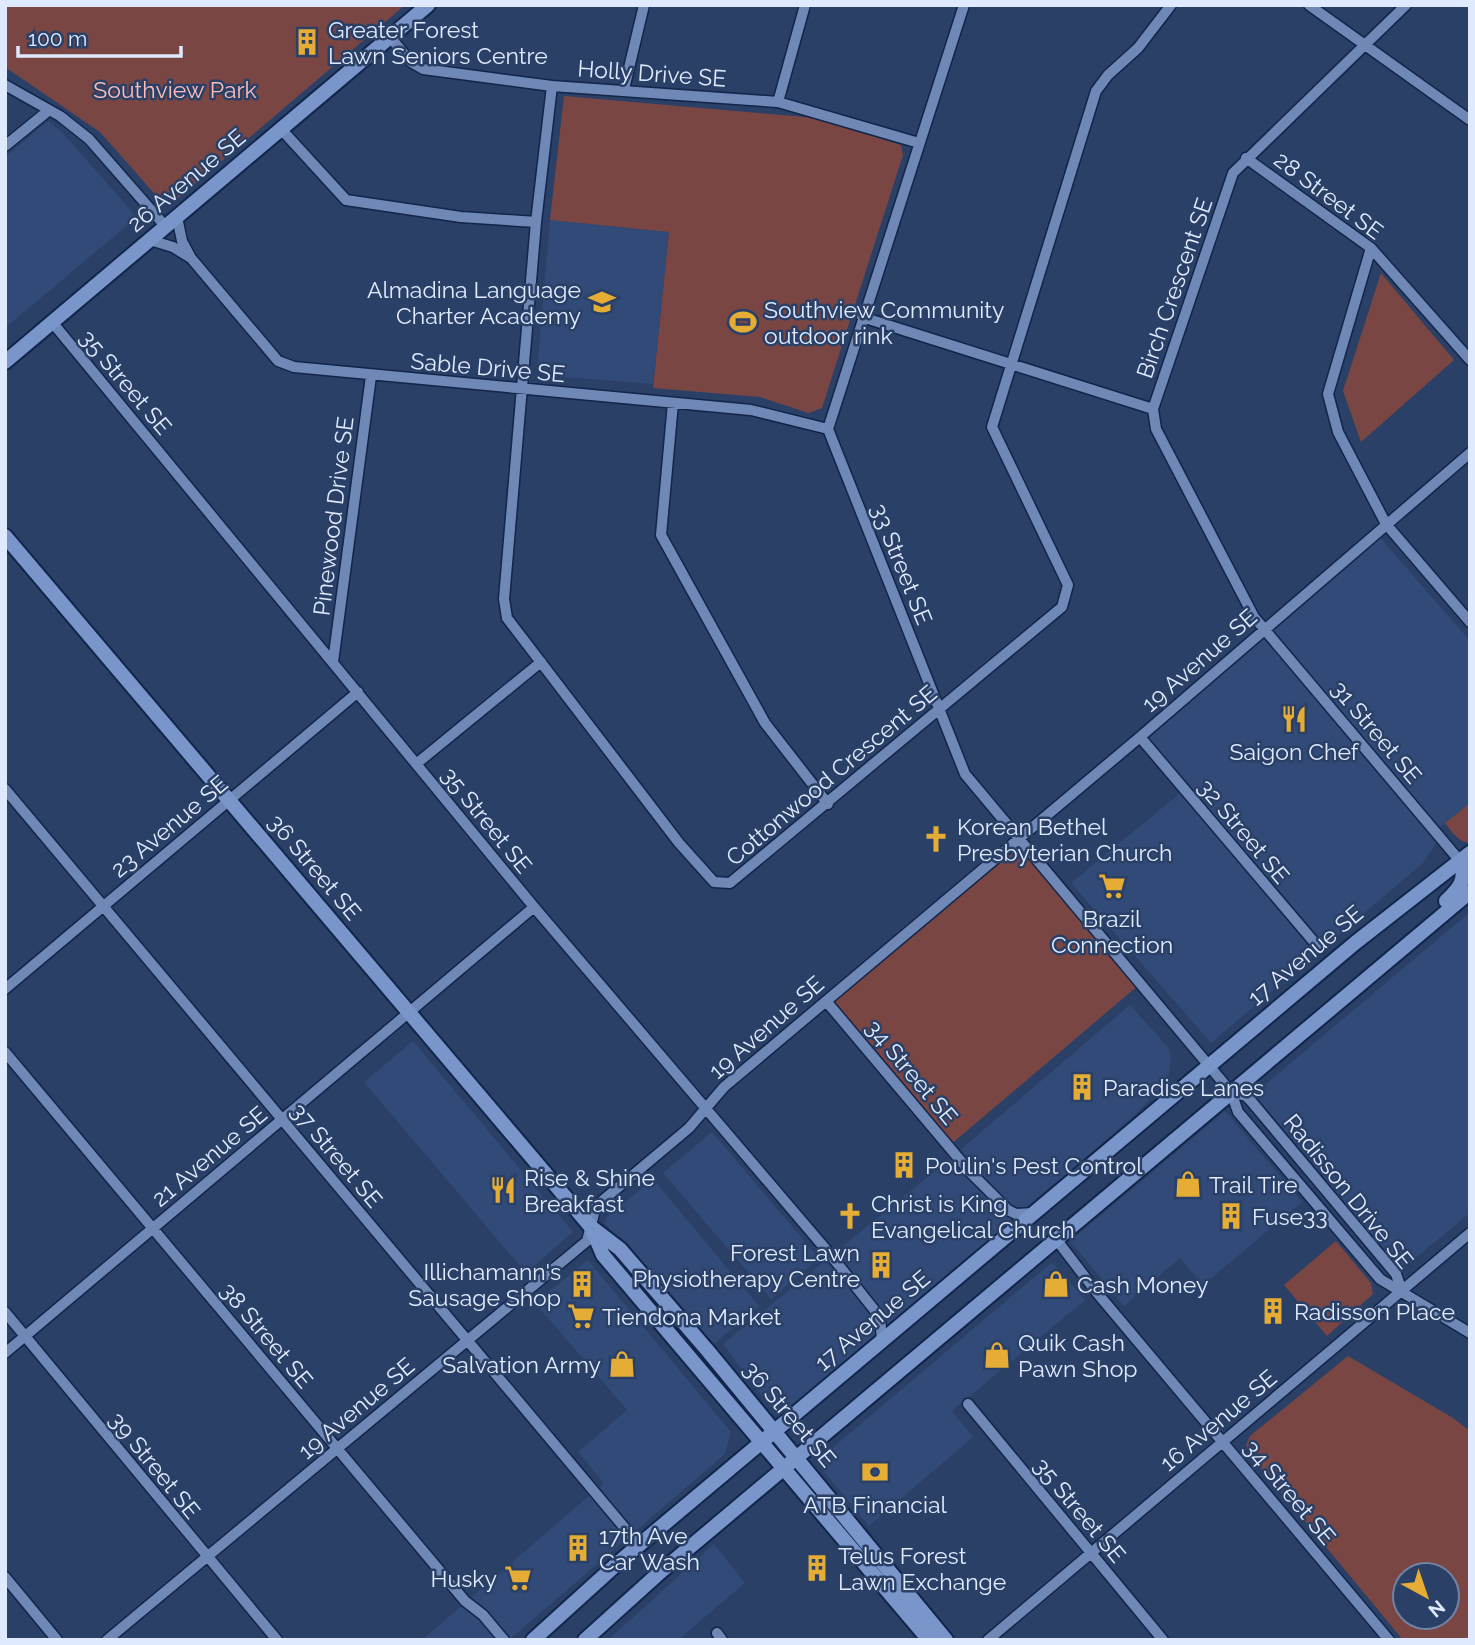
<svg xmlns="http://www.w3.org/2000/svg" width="1475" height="1645" font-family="Raleway,sans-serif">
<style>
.built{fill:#324a77}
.green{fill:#7a4644;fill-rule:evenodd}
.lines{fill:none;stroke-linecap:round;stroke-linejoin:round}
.street-casing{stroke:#12254a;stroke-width:13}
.secondary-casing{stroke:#12254a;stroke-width:18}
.street{stroke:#7088b5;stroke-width:10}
.secondary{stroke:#7995ca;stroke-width:14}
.labels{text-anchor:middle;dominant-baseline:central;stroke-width:5;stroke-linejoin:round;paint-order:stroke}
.poi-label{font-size:23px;fill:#dfeafe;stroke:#2a4067;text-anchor:start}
.street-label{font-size:23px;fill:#dfeafe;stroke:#2a4067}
.park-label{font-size:23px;fill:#fbbcb9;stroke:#2a4067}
</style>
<rect width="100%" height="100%" fill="#2a4067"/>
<path class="built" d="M48,121L61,131L137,217L5,328V157Z
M550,220L669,232L653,384L541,375L537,372Z
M1376,533L1470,641V803L1436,830L1440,837L1423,863L1211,1043L1071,883L1184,790L1140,737Z
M1470,912V1213L1407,1265H1397L1254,1094Z
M1130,1005L1168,1047L1171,1056L1168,1080L1134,1116L781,1421L723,1344L946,1162Z
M413,1041L573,1232L526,1273L364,1082Z
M1225,1111L1302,1202L1203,1285L1180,1258L1124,1306L1070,1241Z
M712,1132L819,1258L771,1299L663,1173Z
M653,1179L759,1306L713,1345L605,1224L606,1218Z
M588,1260L731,1432L725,1454L509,1640H422L604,1483L578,1452L627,1410L535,1303Z
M1052,1262L1085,1300L952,1411L973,1437L869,1526L816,1462Z
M714,1544L745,1583L678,1640H608Z"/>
<path class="green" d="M5,5H405L176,200H160L100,132L5,67Z
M564,96L816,118L901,145L903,155L822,408L809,413L760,397L653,388L669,232L550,220Z
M1381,273L1454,360L1361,442L1343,391Z
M1470,803V843C1458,842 1452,832 1445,823Z
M1016,838L1140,984L949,1146L826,1001Z
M1336,1241L1371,1283L1373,1294L1327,1336L1284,1285Z
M1348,1356L1453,1418L1470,1431V1640H1403L1249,1454L1246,1445L1250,1436ZM1405,1575H1447V1617H1405Z"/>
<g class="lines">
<defs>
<path id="street" d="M964,5L828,429L965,774L1231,1092L1238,1112L1380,1279L1470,1333
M1309,5L1470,120
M1406,5L1233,173L1153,409L1156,429L1254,617L1460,861
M390,37L411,62L423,69L552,86L778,102L919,143
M5,85L60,116L89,139L166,227
M552,86L536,222L504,599L507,618L679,843L714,882L730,883L1062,607L1068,585L992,427L1096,91L1108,75L1138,48L1171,5
M624,89L644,5
M778,102L805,5
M281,129L346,200L461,217L536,222
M5,146L48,111
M1246,158L1371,248L1470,360
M177,217L182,241L191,258L278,361L294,367L751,410L828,429
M150,240L173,247L191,258
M1371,248L1328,394L1338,432L1386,524L1470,622
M862,317L1153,409
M52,322L534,907L829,1253L880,1317L882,1341
M673,403L661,535L765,723L828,804
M333,662L371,376
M1140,737L1320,949
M416,764L541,662
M5,789L639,1545
M5,989L358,692
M826,1001L971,1173L1008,1210L1016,1214L1034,1213
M5,1052L465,1601L483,1615L504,1640
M1231,1092L1246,1096L1251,1101L1396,1274L1402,1291
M1056,1239L1098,1294L1389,1640
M5,1312L277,1640
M5,1353L534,907
M968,1404L1163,1640
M5,1577L57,1640
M717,1633L722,1640
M107,1640L587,1241L596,1206L689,1128L724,1087L1140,737L1470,453
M988,1640L1470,1233"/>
<path id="secondary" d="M5,362L428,5
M5,536L590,1226L620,1249L708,1351L946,1640
M1446,901C1460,888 1467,879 1460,861
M591,1227L603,1255L929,1640
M533,1640L619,1562L1355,943L1470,853
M585,1640L658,1574L1470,892"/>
</defs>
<use href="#street" class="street-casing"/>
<use href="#secondary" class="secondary-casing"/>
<use href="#street" class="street"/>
<use href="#secondary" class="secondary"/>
</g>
<defs>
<symbol id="building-bare" viewBox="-9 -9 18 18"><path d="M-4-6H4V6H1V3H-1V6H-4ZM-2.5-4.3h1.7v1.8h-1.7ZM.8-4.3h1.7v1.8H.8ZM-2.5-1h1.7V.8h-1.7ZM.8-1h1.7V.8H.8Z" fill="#e5ad35" stroke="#2a4067" stroke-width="2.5" paint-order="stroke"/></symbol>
<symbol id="school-bare" viewBox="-9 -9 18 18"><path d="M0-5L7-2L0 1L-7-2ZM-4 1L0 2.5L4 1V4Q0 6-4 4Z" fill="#e5ad35" stroke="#2a4067" stroke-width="2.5" paint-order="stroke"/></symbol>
<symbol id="stadium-bare" viewBox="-9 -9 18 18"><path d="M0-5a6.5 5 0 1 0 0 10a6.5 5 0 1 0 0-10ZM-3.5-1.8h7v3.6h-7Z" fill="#e5ad35" stroke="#2a4067" stroke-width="2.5" paint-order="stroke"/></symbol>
<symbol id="restaurant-bare" viewBox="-9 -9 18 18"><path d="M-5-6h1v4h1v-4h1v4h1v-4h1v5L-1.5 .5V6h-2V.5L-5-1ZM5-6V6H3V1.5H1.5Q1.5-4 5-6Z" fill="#e5ad35" stroke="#2a4067" stroke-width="2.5" paint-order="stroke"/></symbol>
<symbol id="church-bare" viewBox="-9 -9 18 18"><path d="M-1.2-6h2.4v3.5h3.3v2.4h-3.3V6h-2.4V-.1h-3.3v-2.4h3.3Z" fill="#e5ad35" stroke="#2a4067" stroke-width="2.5" paint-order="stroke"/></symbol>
<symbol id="supermarket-bare" viewBox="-9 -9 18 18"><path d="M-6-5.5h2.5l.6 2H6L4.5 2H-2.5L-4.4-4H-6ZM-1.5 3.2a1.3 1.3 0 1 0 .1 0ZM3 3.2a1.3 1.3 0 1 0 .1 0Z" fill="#e5ad35" stroke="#2a4067" stroke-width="2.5" paint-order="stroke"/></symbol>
<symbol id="shop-bare" viewBox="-9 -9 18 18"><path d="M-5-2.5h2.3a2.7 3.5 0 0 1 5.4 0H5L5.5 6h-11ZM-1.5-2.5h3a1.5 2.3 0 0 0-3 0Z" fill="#e5ad35" stroke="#2a4067" stroke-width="2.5" paint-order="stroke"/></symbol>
<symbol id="bank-bare" viewBox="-9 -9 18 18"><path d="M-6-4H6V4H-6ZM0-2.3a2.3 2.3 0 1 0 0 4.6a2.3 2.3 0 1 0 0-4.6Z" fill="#e5ad35" stroke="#2a4067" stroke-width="2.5" paint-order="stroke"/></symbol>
</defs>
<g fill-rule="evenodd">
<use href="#building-bare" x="288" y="23" width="38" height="38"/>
<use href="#school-bare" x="583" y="283" width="38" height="38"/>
<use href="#stadium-bare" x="724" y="303" width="38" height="38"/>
<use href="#restaurant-bare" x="1275" y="700" width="38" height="38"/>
<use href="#church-bare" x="917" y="820" width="38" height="38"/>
<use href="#supermarket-bare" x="1093" y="867" width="38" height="38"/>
<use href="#building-bare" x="1063" y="1068" width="38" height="38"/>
<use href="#building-bare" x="885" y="1146" width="38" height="38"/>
<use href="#shop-bare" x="1169" y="1165" width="38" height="38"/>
<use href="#restaurant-bare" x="484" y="1171" width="38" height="38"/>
<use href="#church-bare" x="831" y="1197" width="38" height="38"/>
<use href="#building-bare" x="1212" y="1197" width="38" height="38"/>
<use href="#building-bare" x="862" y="1246" width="38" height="38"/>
<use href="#building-bare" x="563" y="1265" width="38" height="38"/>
<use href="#shop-bare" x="1037" y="1265" width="38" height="38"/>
<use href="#building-bare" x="1254" y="1292" width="38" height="38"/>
<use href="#supermarket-bare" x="562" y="1297" width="38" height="38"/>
<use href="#shop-bare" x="978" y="1336" width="38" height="38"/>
<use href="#shop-bare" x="603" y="1345" width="38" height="38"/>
<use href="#bank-bare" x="856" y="1453" width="38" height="38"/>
<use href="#building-bare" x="559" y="1529" width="38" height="38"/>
<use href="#building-bare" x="798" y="1549" width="38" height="38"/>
<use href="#supermarket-bare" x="499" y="1559" width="38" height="38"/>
</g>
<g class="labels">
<g class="poi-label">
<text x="328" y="29">Greater Forest<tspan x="328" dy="26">Lawn Seniors Centre</tspan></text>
<text x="581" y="289" text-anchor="end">Almadina Language<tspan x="581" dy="26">Charter Academy</tspan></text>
<text x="764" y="309">Southview Community<tspan x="764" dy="26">outdoor rink</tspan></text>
<text x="1294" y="751" text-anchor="middle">Saigon Chef</text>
<text x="957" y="826">Korean Bethel<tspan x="957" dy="26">Presbyterian Church</tspan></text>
<text x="1112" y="918" text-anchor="middle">Brazil<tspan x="1112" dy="26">Connection</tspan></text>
<text x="1103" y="1087">Paradise Lanes</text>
<text x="925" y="1165">Poulin's Pest Control</text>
<text x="524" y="1177">Rise &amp; Shine<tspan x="524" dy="26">Breakfast</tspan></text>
<text x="1209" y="1184">Trail Tire</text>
<text x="871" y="1203">Christ is King<tspan x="871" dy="26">Evangelical Church</tspan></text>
<text x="1252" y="1216">Fuse33</text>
<text x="860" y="1252" text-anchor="end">Forest Lawn<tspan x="860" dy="26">Physiotherapy Centre</tspan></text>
<text x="561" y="1271" text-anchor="end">Illichamann's<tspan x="561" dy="26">Sausage Shop</tspan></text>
<text x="1077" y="1284">Cash Money</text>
<text x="1294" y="1311">Radisson Place</text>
<text x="602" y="1316">Tiendona Market</text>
<text x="1018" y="1342">Quik Cash<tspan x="1018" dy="26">Pawn Shop</tspan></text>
<text x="601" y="1364" text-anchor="end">Salvation Army</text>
<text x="875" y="1504" text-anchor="middle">ATB Financial</text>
<text x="599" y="1535">17th Ave<tspan x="599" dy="26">Car Wash</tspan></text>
<text x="838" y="1555">Telus Forest<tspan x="838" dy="26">Lawn Exchange</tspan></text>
<text x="497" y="1578" text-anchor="end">Husky</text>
</g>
<g class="street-label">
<text transform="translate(652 73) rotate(4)">Holly Drive SE</text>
<text transform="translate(186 180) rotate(-40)">26 Avenue SE</text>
<text transform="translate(1329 195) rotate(37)">28 Street SE</text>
<text transform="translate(1174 288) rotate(-71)">Birch Crescent SE</text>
<text transform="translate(488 367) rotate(5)">Sable Drive SE</text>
<text transform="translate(126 382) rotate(50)">35 Street SE</text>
<text transform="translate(333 516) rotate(-83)">Pinewood Drive SE</text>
<text transform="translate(902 564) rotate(68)">33 Street SE</text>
<text transform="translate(1199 660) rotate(-41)">19 Avenue SE</text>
<text transform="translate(1377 732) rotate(50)">31 Street SE</text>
<text transform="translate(831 775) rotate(-40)">Cottonwood Crescent SE</text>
<text transform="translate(487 820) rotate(51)">35 Street SE</text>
<text transform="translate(169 826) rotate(-40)">23 Avenue SE</text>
<text transform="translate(1244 831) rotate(50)">32 Street SE</text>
<text transform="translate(315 867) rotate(50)">36 Street SE</text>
<text transform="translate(1305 955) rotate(-40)">17 Avenue SE</text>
<text transform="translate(766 1027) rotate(-41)">19 Avenue SE</text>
<text transform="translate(912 1072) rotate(50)">34 Street SE</text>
<text transform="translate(337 1155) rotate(50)">37 Street SE</text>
<text transform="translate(209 1156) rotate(-40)">21 Avenue SE</text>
<text transform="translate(1349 1191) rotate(51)">Radisson Drive SE</text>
<text transform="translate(872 1320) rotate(-40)">17 Avenue SE</text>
<text transform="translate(267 1335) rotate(50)">38 Street SE</text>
<text transform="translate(356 1408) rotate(-40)">19 Avenue SE</text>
<text transform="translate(790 1414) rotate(50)">36 Street SE</text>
<text transform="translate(1218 1420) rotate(-40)">16 Avenue SE</text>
<text transform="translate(155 1465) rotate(51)">39 Street SE</text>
<text transform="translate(1290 1492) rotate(50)">34 Street SE</text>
<text transform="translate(1080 1510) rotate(50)">35 Street SE</text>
</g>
<g class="park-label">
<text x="175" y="89">Southview Park</text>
</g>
</g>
<rect width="1475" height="1645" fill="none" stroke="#dfeafe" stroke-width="14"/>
<g transform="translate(1426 1596) rotate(140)"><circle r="33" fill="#2a4067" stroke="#7284a3" stroke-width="2"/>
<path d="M0-5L12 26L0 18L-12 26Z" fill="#e5ad35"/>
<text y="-10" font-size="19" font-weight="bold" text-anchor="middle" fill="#dfeafe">N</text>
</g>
<path d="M18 46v10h163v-10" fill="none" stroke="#dfeafe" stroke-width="3.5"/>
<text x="28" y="46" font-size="21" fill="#dfeafe" stroke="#2a4067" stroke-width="5" paint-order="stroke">100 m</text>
</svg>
